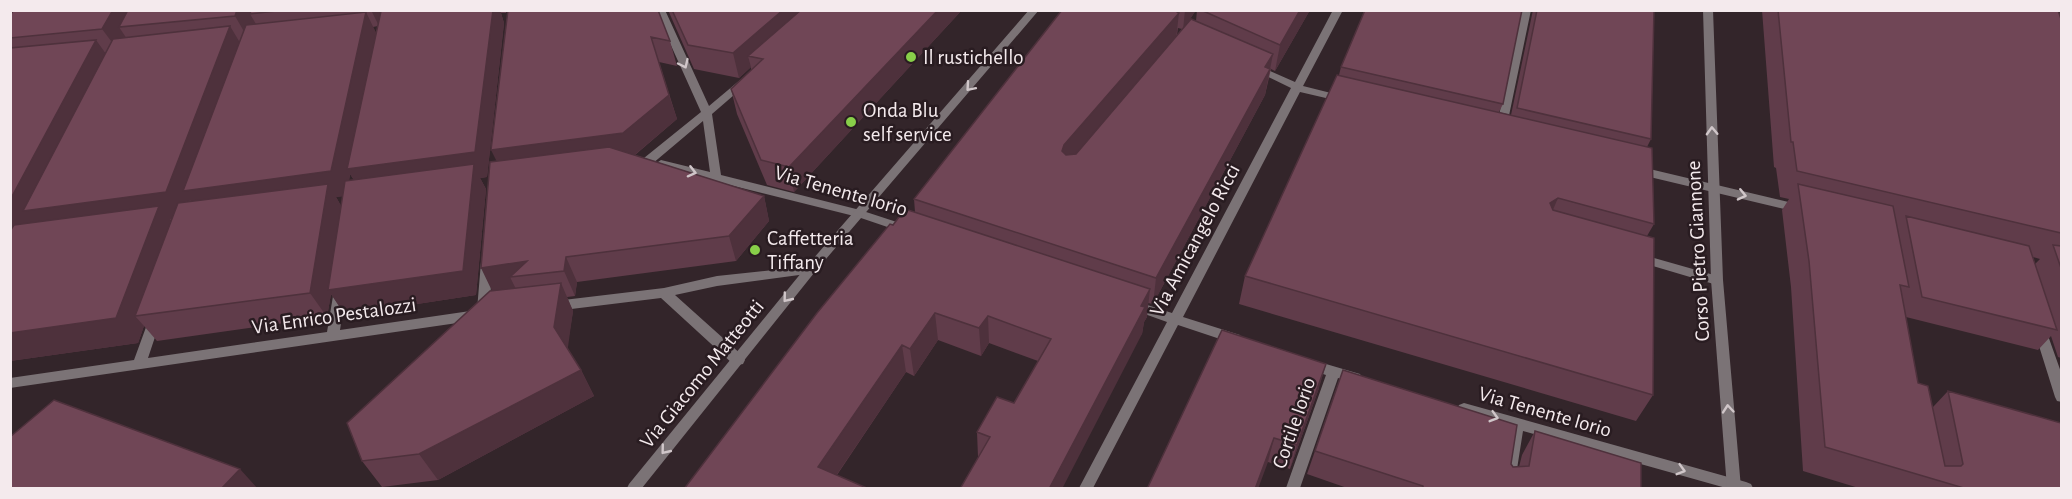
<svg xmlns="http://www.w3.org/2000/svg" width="2072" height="499" font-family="'Alegreya Sans',sans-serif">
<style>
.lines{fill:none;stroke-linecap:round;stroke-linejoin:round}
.minor{fill:#7b7376;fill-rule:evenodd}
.tertiary{fill:#7b7376;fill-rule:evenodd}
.wall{fill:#603c4a;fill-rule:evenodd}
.shaded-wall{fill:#4e313c;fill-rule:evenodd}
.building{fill:#704656;stroke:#4e313c;stroke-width:1.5}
.oneway{stroke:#d0c6c9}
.poi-dot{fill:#88cf49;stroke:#291c21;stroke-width:2}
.labels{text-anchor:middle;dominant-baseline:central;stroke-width:5;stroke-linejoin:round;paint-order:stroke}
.poi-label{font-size:21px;fill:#f4eaed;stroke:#291c21;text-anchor:start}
.street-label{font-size:21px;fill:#f4eaed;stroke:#291c21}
</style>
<rect width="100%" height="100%" fill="#33252a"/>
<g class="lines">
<path class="minor" d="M655,10H665L709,106L740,80L744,79L749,82L712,114L721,175L860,210L912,227L914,230L912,233L908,234L858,217L657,167L655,164L661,160L710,172L703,121L652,164H644L642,161L644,158L701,112Z
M1333,10H1343L1303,86L1347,97L1348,99L1343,102L1300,92L1183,317L1240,335L1241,339L1240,343L1235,344L1178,325L1093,488H1079L1167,322L1128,308L1126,305L1128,302L1132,300L1172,313L1291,88L1250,68L1251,66H1259L1295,82Z
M1521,10H1531L1506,130L1501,133L1496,130Z
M1637,166L1801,205L1807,209L1801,213L1633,173L1631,170L1633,167Z
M1640,254L1721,277L1723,280L1721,283L1717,285L1636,261L1634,258Z
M487,258L493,262L489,311L482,318L478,320L10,388V378L134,360L149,319L151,316H159L161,319L148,358L327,332L334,290L336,287H344L346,290L340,330L477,310L481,262Z
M810,266L816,270L814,273L717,286L675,295L743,356L745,360L743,364L738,365L733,364L661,298L555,311L551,309L549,306L551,303L555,301L664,288L717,276Z
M2040,325L2045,327L2046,330L2062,375V402L2057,401L2055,397L2034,330L2035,327Z
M1309,359L1360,374L1362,378L1360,382L1355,383L1338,378L1300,488H1286L1326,375L1304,368L1302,364L1304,360Z
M1464,403L1746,482L1751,484L1753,488H1726L1523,431L1514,488H1500L1510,427L1459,413L1457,409L1459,405Z"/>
<path class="tertiary" d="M1029,10H1039L814,273L642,488H627L629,484L806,267Z
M1703,10H1713L1723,280L1741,488H1727L1711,280Z"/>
</g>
<path class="wall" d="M10,10H380L379,19L386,10H507L506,13H501L504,23L487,177L480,178L486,189L476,295L345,315L331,294L327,317L157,341L144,326L138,343L10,361ZM378,26L376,33L373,27ZM350,174L354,180L349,181ZM343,196L341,206L336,197Z
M508,10L670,41L677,66L659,62L677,119L635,155L764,196L769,221L736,261L577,282L575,296L567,297L573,311L567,348L581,370L594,396L438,480L382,487L362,461L493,291L497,161Z
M668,10H962L794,192L767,185L737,114L731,89L751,71V67L739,78L694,69Z
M1062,10H1196L1190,19L1196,21L1197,10H1310L1275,71L1271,69L1265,95L1153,304L1148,303L1147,317L1144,322L1142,334L978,457L977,432L1014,403L1038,361L989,343L981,356L938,340L914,376L906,372L837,475L684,489L893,225L915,212L914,199ZM1178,28L1182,29L1177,35Z
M1533,10H1654L1651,139L1647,147L1654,224L1647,236L1653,395L1636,421L1239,304L1245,276L1339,75L1341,67L1503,104L1499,112L1511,115Z
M1762,10H2058L2061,19V358L2058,357L2051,336L2038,350L1906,317L1918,383L1933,407L1948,391L2061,489H1862L1803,471L1791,287L1782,210L1789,199L1780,197L1776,168L1774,167ZM2033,257L2040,259L2035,264Z
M1319,388L1290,469L1268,462L1147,489Z
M1535,431L1641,489H1350L1307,474L1315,451L1511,464L1513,467H1519L1522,455Z"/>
<path class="shaded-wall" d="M113,10H143L119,27L127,39L120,53L102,29Z
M237,10H261L250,14L256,24L249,40L235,16Z
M371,10H380L379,26Z
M493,10H500L504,23L487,177L480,178L486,189L476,295L345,315L331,294L327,317L310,293L201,215L190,200L184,217L170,219L179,231L135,316L144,326L138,343L10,361V200L96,40L114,65L230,26L245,51L366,12L378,37ZM350,174L362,193L343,209L336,197L346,196Z
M783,10H815L748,56L751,67L739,78L733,53Z
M938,10H962L794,192L789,167Z
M1185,10H1196L1183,30Z
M1300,10H1310L1275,71L1280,45Z
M1179,13L1176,39L1063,172L1062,151L1064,145Z
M1273,54L1265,95L1153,304L1156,278L1265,67Z
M669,95L677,119L632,157L503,174L491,150Z
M764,196L769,221L736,261L729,236Z
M1558,198L1546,226L1550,203Z
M566,257L577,282L575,296L564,271Z
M527,261L510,277L516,289L493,293L481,268Z
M561,283L573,311L567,354L554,327Z
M1150,289L1147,317L1144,322L1142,334L1062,489H1049Z
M935,313L938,340L914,376L910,349Z
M988,316L989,343L981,356L979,328Z
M902,345L906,372L827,489L818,467Z
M1326,364L1319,388L1290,469L1297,445Z
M581,370L594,396L438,480L419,454Z
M1274,438L1268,462L1258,489H1255Z
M240,469L258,489H221Z"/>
<path class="building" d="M14,10H113L102,29L10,38V15Z
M128,10H237L235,16L119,27Z
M251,10H285L250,14Z
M386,10H493L475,152L347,169L381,11Z
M508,10H658L670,41L651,37L669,95L623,133L491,150Z
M672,10H783L733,53L688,45Z
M801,10H938L789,167L761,160L731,89L763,59L748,56Z
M1062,10H1174L1179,13L1064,145L1062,151L1066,155L1076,154L1191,19L1273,54L1265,67L1270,69L1156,278L914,199Z
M1201,10H1300L1280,45Z
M1365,10H1522L1503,104L1341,67Z
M1537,10H1654L1651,139L1517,108Z
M1778,10H2058L2061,19V233L1797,171L1793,142H1791Z
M366,12L331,171L183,191L246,25Z
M230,26L166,192L23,211L113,39Z
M96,40L10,200V48Z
M1337,75L1652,148L1654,224L1558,198L1550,203L1553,210L1654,238L1653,395L1245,276Z
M609,147L764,196L729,236L566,257L564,271L510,277L527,261L481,268L490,162Z
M474,164L463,271L328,290L345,181Z
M328,184L310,293L135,316L178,203Z
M1798,184L1893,206L1909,287L1900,285L1918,383L1928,386L1945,466H1961L1963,464L1948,391L2061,423V489H1967L1825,447L1809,261Z
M159,206L116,318L10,333V231L14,225Z
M905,209L1150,289L1141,306L1145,307L1049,489H960L990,437L977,432L997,397L1014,403L1051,339L988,316L979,328L935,313L910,349L902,345L818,467L869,489H684L817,313L890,224L893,225Z
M1906,216L2029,246L2057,330L1922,297Z
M2053,245L2061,246V268Z
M561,283L554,327L581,370L419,454L362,461L347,423L490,291Z
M1222,330L1326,364L1297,445L1274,438L1255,489H1147Z
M1343,370L1517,425L1511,464L1513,467L1529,466L1535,431L1641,463V489H1423V486L1315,451Z
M54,400L240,469L221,489H10V437Z"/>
<defs><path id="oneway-chevron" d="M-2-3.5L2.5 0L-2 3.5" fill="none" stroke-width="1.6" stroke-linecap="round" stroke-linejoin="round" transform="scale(1.5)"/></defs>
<g class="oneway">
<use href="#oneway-chevron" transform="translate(684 64) rotate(65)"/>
<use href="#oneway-chevron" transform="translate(970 87) rotate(131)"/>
<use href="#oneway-chevron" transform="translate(1712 131) rotate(-92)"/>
<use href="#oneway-chevron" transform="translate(692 172) rotate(14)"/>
<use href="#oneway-chevron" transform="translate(1742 195) rotate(13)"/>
<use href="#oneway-chevron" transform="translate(787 298) rotate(129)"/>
<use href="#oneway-chevron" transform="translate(1728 409) rotate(-95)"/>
<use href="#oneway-chevron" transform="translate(1494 417) rotate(16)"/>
<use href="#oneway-chevron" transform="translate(665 450) rotate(129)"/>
<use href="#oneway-chevron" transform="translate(1681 470) rotate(16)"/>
</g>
<g class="poi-dot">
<circle cx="911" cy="57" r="6"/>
<circle cx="851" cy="122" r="6"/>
<circle cx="755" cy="250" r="6"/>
</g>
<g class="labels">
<g class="poi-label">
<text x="923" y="57">Il rustichello</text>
<text x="863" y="110">Onda Blu<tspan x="863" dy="24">self service</tspan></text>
<text x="767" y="238">Caffetteria<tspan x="767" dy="24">Tiffany</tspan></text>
</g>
<g class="street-label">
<text transform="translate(841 191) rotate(16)">Via Tenente Iorio</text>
<text transform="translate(1195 240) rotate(-62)">Via Amicangelo Ricci</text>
<text transform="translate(1698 251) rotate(-93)">Corso Pietro Giannone</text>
<text transform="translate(334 316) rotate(-8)">Via Enrico Pestalozzi</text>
<text transform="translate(702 374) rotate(-51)">Via Giacomo Matteotti</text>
<text transform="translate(1545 412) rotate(16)">Via Tenente Iorio</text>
<text transform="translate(1294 423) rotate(-71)">Cortile Iorio</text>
</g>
</g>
<rect width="2072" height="499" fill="none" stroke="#f4eaed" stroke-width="24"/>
</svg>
